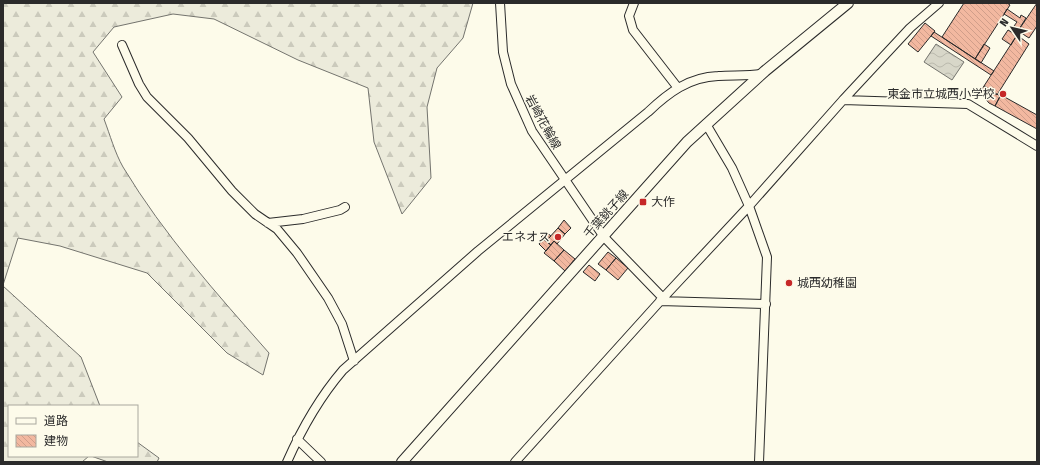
<svg xmlns="http://www.w3.org/2000/svg" width="1040" height="465" font-family="'Fira Sans Condensed','Noto Sans JP',sans-serif">
<style>
.forest{fill:url(#forest-firs);stroke:#74746e}
.water{fill:url(#water-waves);stroke:#74746e}
.building{fill:url(#building-back-hatch);stroke:#2b2b2b}
.lines{fill:none;stroke-linecap:round;stroke-linejoin:round}
.minor-casing{stroke:#2b2b2b;stroke-width:10}
.tertiary-casing{stroke:#2b2b2b;stroke-width:12}
.minor{stroke:#fdfbea;stroke-width:8}
.tertiary{stroke:#fdfbea;stroke-width:10}
.poi-dot{fill:#c62828;stroke:#fdfbea;stroke-width:1.5}
.labels{text-anchor:middle;dominant-baseline:central;stroke-width:3;stroke-linejoin:round;paint-order:stroke}
.poi-label{font-size:12px;fill:#2b2b2b;stroke:#fdfbea;text-anchor:end}
.street-label{font-size:12px;fill:#2b2b2b;stroke:#fdfbea}
</style>
<defs>
<pattern id="forest-firs" width="22" height="20" patternUnits="userSpaceOnUse"><rect width="22" height="20" fill="#ecebdb"/><path d="M5 1l3.5 6h-7zM16 11l3.5 6h-7z" fill="#cbcabc"/></pattern>
<pattern id="water-waves" width="16" height="10" patternUnits="userSpaceOnUse"><rect width="16" height="10" fill="#d8d7c9"/><path d="M0 5q4-4 8 0t8 0" fill="none" stroke="#bab9ad"/></pattern>
<pattern id="building-back-hatch" width="6" height="6" patternUnits="userSpaceOnUse"><rect width="6" height="6" fill="#f2b8a0"/><path d="M-1 5l2 2M0 0l6 6M5-1l2 2" fill="none" stroke="#d09e8a"/></pattern>
</defs>
<rect width="100%" height="100%" fill="#fdfbea"/>
<path class="forest" d="M3,3H473L463,38L437,68L427,107L431,178L402,214L374,142L368,88L298,60L214,19L173,14L114,27L93,52L122,97L104,119C110,135 115,153 123,167C164,235 217,294 269,353L263,375L227,353L147,273L60,246L18,238L3,285Z
M3,286L81,357L100,406H9V456H89L82,462H3Z
M137,442L159,458L157,462H108L91,456H137Z"/>
<path class="water" d="M936,44L964,62L952,80L924,62Z"/>
<path class="building" d="M964,3H1007L1010,5L975,59L942,37Z
M1037,3V26L1029,38L1018,31Z
M1007,9L1020,18L1021,15L1026,18L1016,34L1011,30L1017,22L1004,14Z
M925,23L935,31L918,52L908,44Z
M1008,30L1017,35L1011,45L1002,39Z
M934,32L994,71L991,75L931,36Z
M1017,35L1029,44L997,95L984,86Z
M984,44L990,48L981,63L975,59Z
M984,86L1000,96L995,106L989,103L980,92Z
M1001,95L1037,115V129L995,106Z
M564,220L571,228L565,234L558,228Z
M558,228L565,234L557,244L554,241L551,245L546,241Z
M546,232L551,236L546,241L541,237Z
M543,239L551,245L546,251L539,244Z
M554,241L564,250L554,261L544,253Z
M564,250L575,259L565,271L554,261Z
M608,252L616,258L606,270L598,264Z
M616,258L628,268L618,280L606,270Z
M589,265L600,274L595,281L583,272Z"/>
<g class="lines">
<defs>
<path id="minor" d="M500,3L503,52L511,84L532,131L604,237L663,298
M634,3L629,16L633,30L678,88
M122,45L139,84L147,97L188,138L232,191L255,214L277,229L297,253L328,298L342,324L354,361
M843,100L968,104L1037,146
M706,124L732,168L749,206L767,257L759,462
M268,223L303,219L340,210L345,207
M660,301L766,304
M297,439L321,462
M287,462C302,428 319,398 343,370L478,251L648,112C668,93 689,77 718,76C732,75 747,76 761,74
M515,462L663,298L749,206L843,100L910,28L939,3"/>
<path id="tertiary" d="M402,462L687,142L765,71L848,3"/>
</defs>
<use href="#minor" class="minor-casing"/>
<use href="#tertiary" class="tertiary-casing"/>
<use href="#minor" class="minor"/>
<use href="#tertiary" class="tertiary"/>
</g>
<g class="poi-dot">
<circle cx="1003" cy="94" r="4"/>
<rect x="639" y="198" width="8" height="8" rx="2"/>
<circle cx="558" cy="237" r="4"/>
<circle cx="789" cy="283" r="4"/>
</g>
<g class="labels">
<g class="poi-label">
<text x="995" y="94">東金市立城西小学校</text>
<text x="651" y="202" text-anchor="start">大作</text>
<text x="550" y="237">エネオス</text>
<text x="797" y="283" text-anchor="start">城西幼稚園</text>
</g>
<g class="street-label">
<text transform="translate(543 122) rotate(61)">岩崎花輪線</text>
<text transform="translate(606 214) rotate(-48)">千葉銚子線</text>
</g>
</g>
<rect width="1040" height="465" fill="none" stroke="#2b2b2b" stroke-width="8"/>
<rect x="8" y="405" width="130" height="52" fill="#fdfbea" stroke="#a9a89e"/>
<rect x="16" y="418" width="20" height="6" fill="#fdfbea" stroke="#a9a89e"/>
<text x="44" y="425" font-size="12" fill="#2b2b2b">道路</text>
<rect x="16" y="435" width="20" height="12" fill="url(#building-back-hatch)" stroke="#a9a89e"/>
<text x="44" y="445" font-size="12" fill="#2b2b2b">建物</text>
<g transform="translate(1012 28) rotate(305)" stroke="#fdfbea" stroke-width="3" paint-order="stroke">
<path d="M0-3L7 15L0 10L-7 15Z" fill="#2b2b2b"/>
<text y="-6" font-size="11" font-weight="bold" text-anchor="middle" fill="#2b2b2b">N</text>
</g>
</svg>
